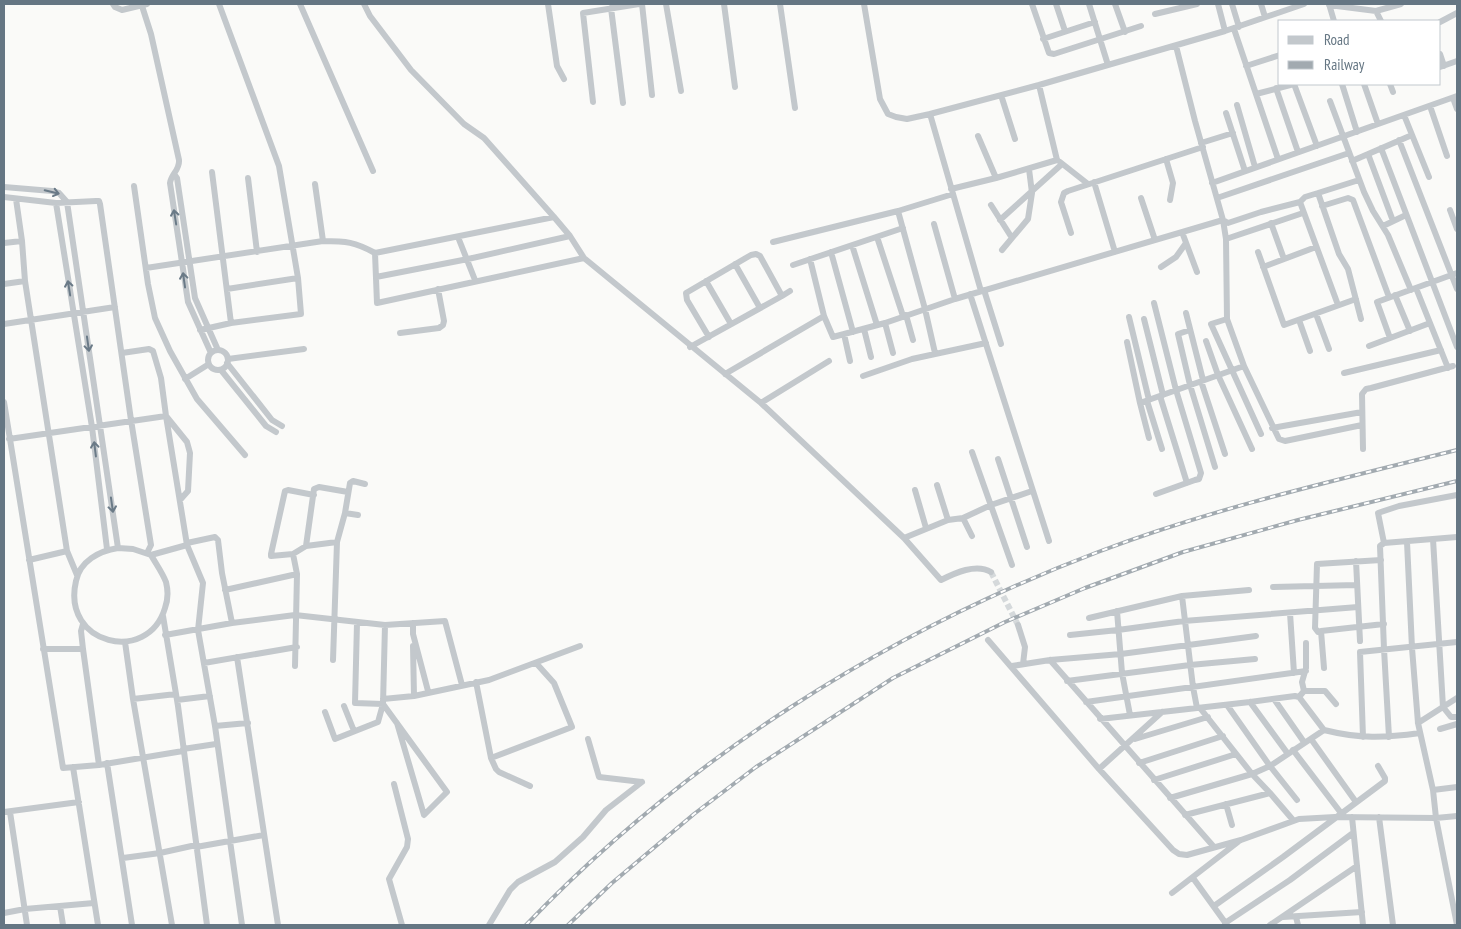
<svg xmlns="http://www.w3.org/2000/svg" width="1461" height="929" font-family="'PT Sans Narrow',sans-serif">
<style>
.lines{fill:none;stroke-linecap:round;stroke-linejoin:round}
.minor-tunnel{stroke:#d5d9db;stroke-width:6;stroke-dasharray:6 3;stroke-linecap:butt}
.minor{stroke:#c3c8cc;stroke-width:6}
.rail-casing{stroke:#a2aab0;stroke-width:4}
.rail{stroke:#fff;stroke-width:2;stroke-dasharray:5.5;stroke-linecap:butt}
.oneway{stroke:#6a7a87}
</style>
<rect width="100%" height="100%" fill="#fafaf8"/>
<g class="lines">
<path class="minor-tunnel" d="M991,572L1018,625"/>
<path class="minor" d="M113,4L115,7L122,10L147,4
M300,4L373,171
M364,4L370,16L411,70L464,124L484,138L554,217L570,236L584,258L761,403L904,538L941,580C955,573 976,563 991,572
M548,4L557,66L564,79
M642,4L652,95
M666,4L681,91
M724,4L735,87
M780,4L795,108
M864,4L880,99L888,114L896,117L907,119L930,114L1039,85L1225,31L1304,4
M1032,4L1049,53L1054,54L1141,26
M1056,4L1065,31
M1089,4L1108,65
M1115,4L1125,32
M1218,4L1225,31
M1232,4L1239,27
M1261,4L1265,17
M1329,4L1334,21
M1329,5L1376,11L1401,4
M142,6L151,34L179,160C180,170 171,174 170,183L188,302L211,353
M611,8L623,103
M1376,11L1381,21
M1155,14L1197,4
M1440,22L1457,13
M1234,29L1278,159
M1043,39L1095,22
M1176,46L1195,121L1223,220L1226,239L1227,319L1244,366L1279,439L1285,441L1362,425
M1440,54L1444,66
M1246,66L1280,55
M1440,67L1457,61
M1294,84L1317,146
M1342,84L1357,132
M1364,84L1378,124
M1390,84L1393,92
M1276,88L1298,152
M1256,94L1294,84
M1001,95L1015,139
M1453,98L1457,109
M1330,101L1364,192L1373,211L1388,235L1411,290
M593,102L583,13L639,4
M1237,105L1255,167
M1430,106L1447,156
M1226,113L1245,171
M930,114L981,291
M1404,115L1429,177
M978,136L996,178
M1399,140L1457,289
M1201,143L1233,133
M1381,148L1457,347
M1368,154L1393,221
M1166,159L1173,183L1170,200
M1352,161L1412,135
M1060,162L1088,184
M212,172L231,323
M174,174L177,178L195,298L218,350
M248,178L257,252
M1359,180L1318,193L1339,254L1348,269L1361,319
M1094,182L1115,252
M1212,183L1457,96
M315,184L323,241
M134,186L148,284L155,318L170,351L197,399L245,455
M4,187L52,191L59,193L67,202L118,548
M951,189L996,178L1057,160L1039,85
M4,197L56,203L96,201H99L100,204L131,420L151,545L147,553
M1141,198L1155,240
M1217,198L1349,153
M16,199L22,241L25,281L67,551L77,575
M1300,202L1338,305
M56,203L92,427L107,549
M991,205L1012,238
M1322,206L1348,198L1353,200L1389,297
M1450,210L1457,229
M898,211L925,309L935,353
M1000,220L1062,164
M1271,223L1284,259
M934,224L955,299
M1383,226L1406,215
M1182,232L1197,272
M1071,233L1061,202L1064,193L1068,191L1203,147
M458,237L475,280
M877,237L903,316
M1226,239L1303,213
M773,242L898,211L953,194
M4,243L22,241
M852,245L877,325
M1002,250L1028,219L1032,193L1029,169
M831,252L853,332
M1258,252L1284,325L1356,299
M375,253L377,303L584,258
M810,259L824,316L833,337L885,323L955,299L1223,220L1228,223L1261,212L1300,202L1305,197L1318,193
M735,264L760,308
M793,265L903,228
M1161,267L1176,257L1186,243
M1263,267L1316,247
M146,268L323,241C346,241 355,242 375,253L554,217
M376,277L468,259L570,236
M706,281L731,324
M4,284L25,281
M1416,288L1448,368
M227,289L298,278
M984,290L1001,344
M970,294L1049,541
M1395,295L1410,331
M782,296L790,291
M1154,303L1176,390L1201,473L1199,479L1195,480L1156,494
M1186,313L1203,380
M1316,314L1329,349
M906,315L913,340
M1129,317L1149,400
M1144,319L1163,395
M1227,319L1211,324L1261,434
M1299,320L1310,351
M885,323L893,353
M4,324L115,307
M864,329L871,357
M200,330L231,323L301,314L298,278L279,166L219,4
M1190,330L1178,334L1190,385L1215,467
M400,333L439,328L443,325L444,321L438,289
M844,334L850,361
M1390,338L1377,302L1457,273
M1206,341L1218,375L1252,449
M1127,342L1140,403L1149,438
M1369,346L1430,323
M690,347L782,296L760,256L756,254L751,255L686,293L687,300L709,337
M208 360a10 10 0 1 1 20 0a10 10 0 1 1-20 0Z
M122,353L149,349L153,351L161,378L166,416L187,442L190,453L188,491L180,500
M228,359L304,349
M227,363L272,420L282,426
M221,370L266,426L276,432
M1344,373L1441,350
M725,374L824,316
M863,376L912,359L986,343
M185,379L209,364
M1201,381L1225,454
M1160,396L1187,483
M1147,401L1162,449
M4,402L63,768L99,765L183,751
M761,403L829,361
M1140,403L1244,366
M1272,428L1362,412
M9,439L166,416L187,545L203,583L198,630L215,726L231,840
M1363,449L1362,394L1366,389L1371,388L1453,366
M972,452L1012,565
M998,459L1027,547
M937,485L948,520
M915,490L926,528
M314,495L288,490L285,491L271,554V556L293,554L306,546L337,542
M345,513L358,515
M963,518L972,536
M904,538L948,520L963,518L991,505L1032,491
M1433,539L1443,707L1451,717H1457
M1407,542L1412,648L1418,723L1433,790L1436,818L1457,925
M187,543L215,537L218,540L222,573L232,623
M1384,543L1378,513L1399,506L1457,495
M306,546L314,489L319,487L348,492
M118,548L133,549L151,555C156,564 162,572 166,582C168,590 168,600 165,608C148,665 61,645 76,581C80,561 99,551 118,548Z
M293,554L297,574L295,666
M151,555L187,545
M29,560L67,551
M1381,560L1317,564L1315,628L1318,632L1321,631L1384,624
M1356,561L1360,641
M1273,587L1357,585
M225,590L297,574
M1182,596L1193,687L1197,708
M1117,611L1122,673L1130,715
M1290,613L1294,673
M163,616L178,706L207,925
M1089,618L1182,596L1249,590
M357,623L355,703L383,704L447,792L424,815L397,723
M413,623V634L428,691
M83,624L81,631L83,649L99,765
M1018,625L1025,647L1023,664
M1321,631L1324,668
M165,635L232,623L295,615L385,625L445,621L462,685
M1070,635L1118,630L1184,621L1358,607
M988,640L1099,769L1173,850L1179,854L1187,855L1241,840L1299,819L1335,817L1436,818L1457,816
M125,642L133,699L172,925
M1306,643V668L1302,682L1304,691L1299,697L1324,730
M413,646L414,696
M43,649H83
M237,657L278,925
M333,660L337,542L345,513L350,483L353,481L365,484
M1050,660L1214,847
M204,663L297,647
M1012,666L1050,660L1121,654L1256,636
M1067,681L1190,665L1255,659
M476,682L491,758L496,769L499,772L530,786
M1304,691H1325L1336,704
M133,699L176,694
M383,699L414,696L489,680L580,646
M1274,699L1304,742
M177,700L210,696
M1086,702L1306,671
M1250,702L1288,754
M1227,705L1270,766L1297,800
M344,706L354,731
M1200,708L1252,774L1270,793L1293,820
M325,712L335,739L378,722L383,704L385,625
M1100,719L1250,702L1295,696L1299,697
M1418,723L1457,698
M215,726L248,723
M1440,729L1457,724
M1363,737L1360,652L1457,642
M1389,737L1384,649L1380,546L1384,543L1457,537
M588,739L599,777L642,782
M1135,739L1208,717
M1311,739L1356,802
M183,749L216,744
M1293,750L1341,813
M491,758L572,727L554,683L536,663
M107,763L132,925
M1139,763L1223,736
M73,767L98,925
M1099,769L1162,712
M1154,780L1236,754
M394,784L408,839L407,847L389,879L402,925
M1433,790L1457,787
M1170,798L1252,774L1270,766L1324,730C1360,739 1384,738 1420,733
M1226,804L1232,825
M4,812L79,802
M10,812L27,925
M1185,815L1270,793
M1352,817L1363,925
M1379,817L1393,925
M230,841L242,925
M196,847L264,835
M123,858L160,853L196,845
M1193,878L1227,925
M1172,893L1238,842
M60,906L63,925
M1214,906L1283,857L1385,781V778L1378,766
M4,913L25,909L94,903
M1283,917L1362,912
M1296,917L1298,925
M1225,923L1290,880L1353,833
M489,925L510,890L518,882L555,862L583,837L606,810L642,782
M1270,925L1357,866"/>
<defs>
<path id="rail" d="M526,925C684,760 884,633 1098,552C1214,508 1337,480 1457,450
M568,925L612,883L694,814L756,767L893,678L1005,622L1085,588L1183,552L1298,520L1457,481"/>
</defs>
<use href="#rail" class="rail-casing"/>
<use href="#rail" class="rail"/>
</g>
<defs><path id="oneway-shaft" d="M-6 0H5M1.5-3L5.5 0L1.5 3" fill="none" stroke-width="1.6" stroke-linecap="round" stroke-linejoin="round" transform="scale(1.25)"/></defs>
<g class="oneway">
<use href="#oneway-shaft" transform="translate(52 192) rotate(13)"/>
<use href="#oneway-shaft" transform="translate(175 217) rotate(-99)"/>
<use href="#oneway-shaft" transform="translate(184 280) rotate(-98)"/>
<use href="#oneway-shaft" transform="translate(69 288) rotate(-99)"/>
<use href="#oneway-shaft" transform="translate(88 344) rotate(82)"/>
<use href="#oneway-shaft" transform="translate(95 449) rotate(-97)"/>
<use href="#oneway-shaft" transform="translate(112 505) rotate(82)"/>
</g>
<rect width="1461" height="929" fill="none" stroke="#657683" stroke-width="10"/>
<rect x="1278" y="20" width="162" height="65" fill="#ffffff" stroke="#c1c8cd"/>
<rect x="1288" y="36" width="25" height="8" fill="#c3c8cc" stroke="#c1c8cd"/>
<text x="1324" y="45" font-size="15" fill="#657683">Road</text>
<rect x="1288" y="61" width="25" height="8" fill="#a2aab0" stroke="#c1c8cd"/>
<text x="1324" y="70" font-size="15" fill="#657683">Railway</text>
</svg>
